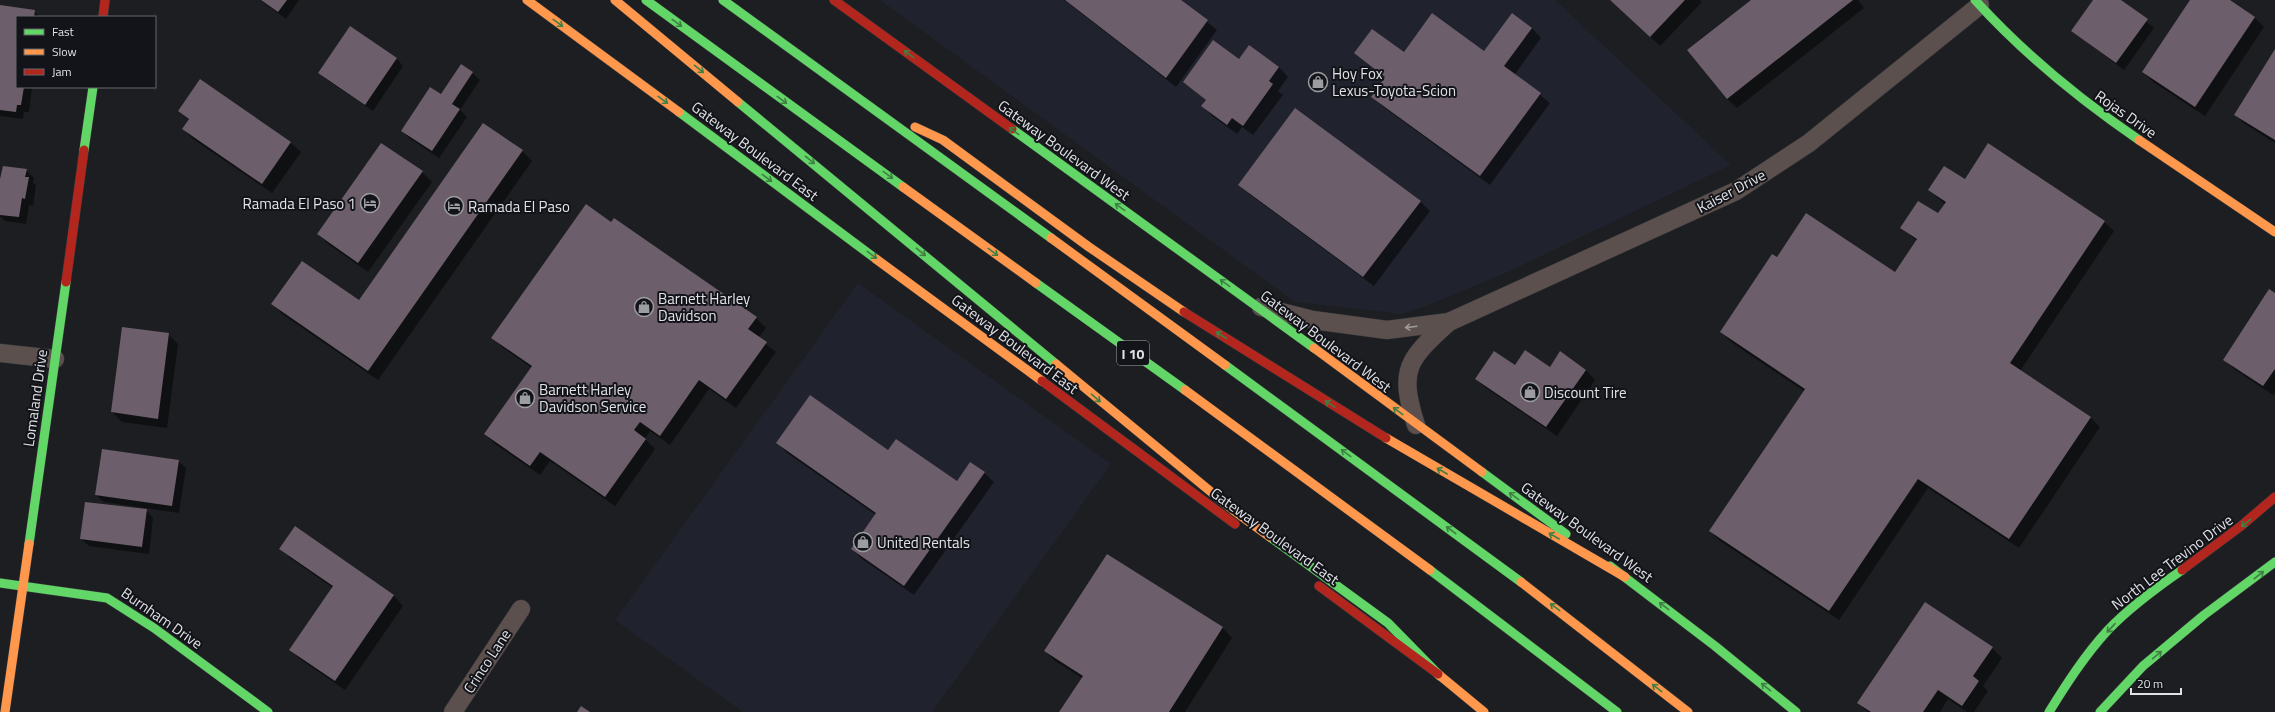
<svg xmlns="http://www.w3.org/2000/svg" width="2275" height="712" font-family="'Titillium Web',sans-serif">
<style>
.built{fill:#20232d}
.shadow{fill:#0007}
.building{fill:#6c5e6a}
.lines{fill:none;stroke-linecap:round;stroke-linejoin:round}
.street-casing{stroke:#38393c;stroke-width:19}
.fast-casing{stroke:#38393c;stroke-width:10}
.slow-casing{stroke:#38393c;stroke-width:10}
.jam-casing{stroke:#38393c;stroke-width:10}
.street{stroke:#5c504e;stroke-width:18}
.fast{stroke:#63d668;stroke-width:9}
.slow{stroke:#ff974d;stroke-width:9}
.jam{stroke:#b3261e;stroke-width:9}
.oneway{stroke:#3f7f44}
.oneway2{stroke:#9e999a}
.labels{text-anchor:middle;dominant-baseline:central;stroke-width:4;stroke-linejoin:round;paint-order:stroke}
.shield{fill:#121419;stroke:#a3a4a8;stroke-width:1}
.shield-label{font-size:14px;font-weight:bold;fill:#e1e2e6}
.poi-label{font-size:15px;fill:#e1e2e6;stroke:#121419;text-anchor:start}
.street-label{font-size:15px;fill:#e1e2e6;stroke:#121419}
</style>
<rect width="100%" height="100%" fill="#1c1e21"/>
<path class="built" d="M880,0H1555L1731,165L1508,272L1426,306L1401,314L1295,302Z
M858,283L1111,464L932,712H743L615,620Z"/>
<path class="shadow" d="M260,0H299L286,19Z
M1064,0H1180L1217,30L1176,87Z
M1611,0H1700L1702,2L1660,46Z
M1752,0H1858L1864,8L1737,108L1727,99Z
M2094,0H2119L2154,28L2124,70L2072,31Z
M2191,0H2228L2255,18L2264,27L2205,116L2153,82L2143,72Z
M0,11H34L40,17H17V87H32L29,112H24L23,119L0,116Z
M1532,28L1541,38L1515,74L1550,103L1490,185L1382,106L1372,97L1386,78L1355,53L1485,52Z
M2275,51V143L2245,124L2235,115Z
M396,58L403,66L373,111L327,80L319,73Z
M1239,61L1279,67L1288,77L1278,91L1283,95L1253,135L1242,127L1237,134L1212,116L1203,106L1207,101L1184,82Z
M472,73L480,80L460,110L467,117L439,158L409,138L402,130L441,95Z
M200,80L291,143L301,152L272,193L193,139L183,129L189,120L179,111Z
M522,151L532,161L378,380L282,314L273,304L359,302Z
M26,170L34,178L33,183L36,185L33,206L29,205L26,224L5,221L0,216V180Z
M422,172L432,182L368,272L328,244L318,234Z
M1965,180L2104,222L2114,231L2020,371L2091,418L2100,427L2019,548L1928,488L1839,620L1720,541L1710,531L1804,391L1731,342L1721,332L1895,273L1917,241L1901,228L1938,215L1945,204L1929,190Z
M1240,185L1420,201L1430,211L1374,286L1249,194Z
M612,223L756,318L766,328L758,338L776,352L736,408L709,389L670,445L650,431L645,439L655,449L615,506L550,461L540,475L495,444L485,434L532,368L502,347L493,338Z
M2275,294V393L2273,395L2234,369L2224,359Z
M123,328L168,334L178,344L167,428L122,422L112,412Z
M1560,353L1586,370L1595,380L1557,436L1486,388L1476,379L1515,367L1550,368Z
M778,443L889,452L957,482L984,473L994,482L914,595L862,559L852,549L876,515L787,453Z
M178,461L186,468L179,513L104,502L96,495Z
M146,510L153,518L149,554L89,546L81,539Z
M295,528L394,596L403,606L345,690L300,659L290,649L333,588L290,558L281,548Z
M1107,555L1223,628L1232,638L1185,712H1061L1082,678L1055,661L1045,651Z
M1992,648L2002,658L1983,686L1988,691L1974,712H1967L1948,699L1940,712H1868L1858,703Z"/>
<path class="building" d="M261,0H287L278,12Z
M1065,0H1181L1208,20L1166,78Z
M1610,0H1685L1650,37Z
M1751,0H1853L1727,99L1687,50Z
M2093,0H2121L2148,19L2116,63L2071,31Z
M2190,0H2230L2255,17L2195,107L2142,72Z
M0,5L35,10L34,17H17V87H24L21,105H17L16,112L0,110Z
M1432,13L1484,51L1512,13L1532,28L1504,66L1541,93L1480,176L1371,97L1385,77L1354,53L1372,29L1404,52Z
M350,26L397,58L365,105L318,73Z
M1213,40L1239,59L1249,45L1279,67L1269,81L1273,84L1243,126L1232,118L1227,125L1201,106L1206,100L1183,82Z
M2275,49V140L2234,115Z
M461,64L473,72L452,104L460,109L432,151L401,131L430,87L441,94Z
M200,79L291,142L262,184L182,129L189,119L178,111Z
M1295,108L1421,201L1363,277L1238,185Z
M483,123L523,150L368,371L271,304L302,261L359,300Z
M381,143L423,171L358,263L317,234Z
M1988,143L2105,221L2010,363L2091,417L2009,539L1918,479L1829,611L1709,531L1805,389L1720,332L1772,254L1777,257L1806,213L1895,272L1917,239L1900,228L1918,201L1938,213L1946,202L1928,190L1944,166L1965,179Z
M3,166L27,169L25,177H29L25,199L22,198L19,217L0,215V179Z
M586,204L611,222L614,218L757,317L748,329L767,342L726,399L699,380L660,436L640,422L634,430L646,439L605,497L540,452L530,466L484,434L532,366L491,338Z
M2269,289L2275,293V369L2263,386L2223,360Z
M122,327L169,333L158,419L111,412Z
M1525,350L1550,367L1560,351L1586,370L1546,427L1475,379L1494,351L1515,365Z
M810,395L888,450L896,439L957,481L970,462L985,472L904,586L851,549L876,513L776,443Z
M102,449L179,460L172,506L95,495Z
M85,502L147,509L142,547L80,539Z
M295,526L394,595L335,681L289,650L333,586L279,549Z
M1107,554L1223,627L1169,712H1059L1083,676L1044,651Z
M1925,602L1993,647L1973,676L1979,681L1962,706L1938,690L1923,712H1871L1857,703Z
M581,706L590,712H577Z"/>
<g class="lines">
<defs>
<path id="street" d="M1261,307L1313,320L1387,330L1449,322L1736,191L1809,143L1980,5
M0,353L55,359
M1416,425C1398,369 1408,359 1449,322
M453,712L521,609"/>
<path id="fast" d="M646,0L903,187
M723,0L1051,238
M1975,0C2024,54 2079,99 2139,140
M738,102L1056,364
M679,112L876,259
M1012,129L1314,348
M84,150L93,87
M1036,283L1185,390
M1225,365L1521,582
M1482,472L1566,534
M1270,537L1388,623L1440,676
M29,544L66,282
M1610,566L1715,646L1796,712
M1430,570L1617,712
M0,583L107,598L154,628L268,712
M2049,712C2067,683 2085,655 2108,630C2130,607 2156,588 2182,570
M2100,712L2143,666L2204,615L2275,562"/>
<path id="slow" d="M527,0L679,112
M615,0L738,102
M915,127L943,140L1089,247L1184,312
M2139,140L2275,232
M903,187L1036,283
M1051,238L1225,365
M876,259L1042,381
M1314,348L1482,472
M1056,364L1233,510L1270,537
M1185,390L1430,570
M1386,438L1625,577
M1521,582L1688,712
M1438,674L1484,712
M5,712L29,544"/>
<path id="jam" d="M834,0L1012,129
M103,17L105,0
M66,282L84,150
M1184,312L1386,438
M1042,381L1235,524
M2182,570L2241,526L2275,497
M1319,586L1438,674"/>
</defs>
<use href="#street" class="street-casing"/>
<use href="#fast" class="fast-casing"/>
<use href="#slow" class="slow-casing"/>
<use href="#jam" class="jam-casing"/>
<use href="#street" class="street"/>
<use href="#fast" class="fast"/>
<use href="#slow" class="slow"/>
<use href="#jam" class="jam"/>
</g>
<defs><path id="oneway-shaft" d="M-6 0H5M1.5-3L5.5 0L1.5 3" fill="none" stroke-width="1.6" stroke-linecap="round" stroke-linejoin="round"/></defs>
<g class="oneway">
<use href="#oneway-shaft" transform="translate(558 23) rotate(36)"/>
<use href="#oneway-shaft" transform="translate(677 23) rotate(36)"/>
<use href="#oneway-shaft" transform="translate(909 54) rotate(-144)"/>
<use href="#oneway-shaft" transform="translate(699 69) rotate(39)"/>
<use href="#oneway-shaft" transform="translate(663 100) rotate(36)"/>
<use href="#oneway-shaft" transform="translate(782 100) rotate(36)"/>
<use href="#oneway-shaft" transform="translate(1014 131) rotate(-144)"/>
<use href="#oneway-shaft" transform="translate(810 160) rotate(39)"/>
<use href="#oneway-shaft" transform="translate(888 175) rotate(36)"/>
<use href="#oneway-shaft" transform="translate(767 178) rotate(37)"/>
<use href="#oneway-shaft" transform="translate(1120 207) rotate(-144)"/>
<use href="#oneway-shaft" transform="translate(921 252) rotate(40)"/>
<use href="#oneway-shaft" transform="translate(993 252) rotate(36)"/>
<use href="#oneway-shaft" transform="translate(872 255) rotate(37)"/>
<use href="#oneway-shaft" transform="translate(1225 283) rotate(-144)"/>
<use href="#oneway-shaft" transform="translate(1221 335) rotate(-147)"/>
<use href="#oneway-shaft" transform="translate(1096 398) rotate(41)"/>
<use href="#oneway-shaft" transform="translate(1330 404) rotate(-148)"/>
<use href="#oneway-shaft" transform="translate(1398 411) rotate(-143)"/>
<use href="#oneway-shaft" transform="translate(1346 453) rotate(-144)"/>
<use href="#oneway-shaft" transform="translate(1442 471) rotate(-150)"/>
<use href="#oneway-shaft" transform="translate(1514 496) rotate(-144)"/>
<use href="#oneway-shaft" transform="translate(2246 523) rotate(142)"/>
<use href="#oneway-shaft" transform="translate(1451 530) rotate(-143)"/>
<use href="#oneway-shaft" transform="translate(1554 536) rotate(-150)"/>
<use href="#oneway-shaft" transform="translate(2259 575) rotate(-38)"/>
<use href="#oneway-shaft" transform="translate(1664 606) rotate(-143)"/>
<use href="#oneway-shaft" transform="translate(1555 607) rotate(-143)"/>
<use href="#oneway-shaft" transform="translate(2111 628) rotate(133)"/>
<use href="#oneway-shaft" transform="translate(2157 655) rotate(-40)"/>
<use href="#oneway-shaft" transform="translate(1766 687) rotate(-141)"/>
<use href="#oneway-shaft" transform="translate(1657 688) rotate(-142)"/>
</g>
<use class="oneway2" href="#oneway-shaft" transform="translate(1411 327) rotate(173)"/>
<defs>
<symbol id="shop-ring" viewBox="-11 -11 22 22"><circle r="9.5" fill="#121419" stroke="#9c9da1" stroke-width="1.5"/><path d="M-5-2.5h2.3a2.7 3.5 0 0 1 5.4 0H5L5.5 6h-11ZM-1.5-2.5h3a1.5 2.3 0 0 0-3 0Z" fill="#9c9da1"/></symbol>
<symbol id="hotel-ring" viewBox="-11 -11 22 22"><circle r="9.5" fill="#121419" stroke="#9c9da1" stroke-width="1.5"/><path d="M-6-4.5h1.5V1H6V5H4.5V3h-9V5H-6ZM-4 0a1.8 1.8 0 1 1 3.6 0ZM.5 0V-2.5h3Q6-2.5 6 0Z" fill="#9c9da1"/></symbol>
</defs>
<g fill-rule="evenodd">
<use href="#shop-ring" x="1307" y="71" width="22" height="22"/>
<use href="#hotel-ring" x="359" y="192" width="22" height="22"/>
<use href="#hotel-ring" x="443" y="195" width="22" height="22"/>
<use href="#shop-ring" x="633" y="296" width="22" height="22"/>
<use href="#shop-ring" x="1519" y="381" width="22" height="22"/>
<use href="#shop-ring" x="514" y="387" width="22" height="22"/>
<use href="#shop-ring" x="852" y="531" width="22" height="22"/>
</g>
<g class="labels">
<rect class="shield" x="1117" y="341" width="32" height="24" rx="3"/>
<g class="shield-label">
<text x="1133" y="353">I 10</text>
</g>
<g class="poi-label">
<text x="1332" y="73">Hoy Fox<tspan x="1332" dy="17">Lexus-Toyota-Scion</tspan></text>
<text x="356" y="203" text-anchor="end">Ramada El Paso 1</text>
<text x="468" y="206">Ramada El Paso</text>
<text x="658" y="298">Barnett Harley<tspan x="658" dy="17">Davidson</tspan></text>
<text x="539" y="389">Barnett Harley<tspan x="539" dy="17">Davidson Service</tspan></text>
<text x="1544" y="392">Discount Tire</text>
<text x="877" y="542">United Rentals</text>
</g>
<g class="street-label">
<text transform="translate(2126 114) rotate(35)">Rojas Drive</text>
<text transform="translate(1064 150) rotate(36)">Gateway Boulevard West</text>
<text transform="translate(755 151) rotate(37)">Gateway Boulevard East</text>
<text transform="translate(1731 191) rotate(-28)">Kaiser Drive</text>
<text transform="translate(1326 341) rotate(37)">Gateway Boulevard West</text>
<text transform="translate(1015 344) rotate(37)">Gateway Boulevard East</text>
<text transform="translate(35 398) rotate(-82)">Lomaland Drive</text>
<text transform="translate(1587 532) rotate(36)">Gateway Boulevard West</text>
<text transform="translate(1275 536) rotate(36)">Gateway Boulevard East</text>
<text transform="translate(2172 562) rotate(-37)">North Lee Trevino Drive</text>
<text transform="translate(162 618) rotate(35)">Burnham Drive</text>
<text transform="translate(487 661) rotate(-57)">Crinco Lane</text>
</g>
</g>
<rect x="16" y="16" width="140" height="72" fill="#121419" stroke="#65666b"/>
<rect x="24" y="29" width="20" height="6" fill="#63d668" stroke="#65666b"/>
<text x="52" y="36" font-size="12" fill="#e1e2e6">Fast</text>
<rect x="24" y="49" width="20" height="6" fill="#ff974d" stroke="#65666b"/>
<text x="52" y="56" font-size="12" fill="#e1e2e6">Slow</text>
<rect x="24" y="69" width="20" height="6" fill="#b3261e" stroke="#65666b"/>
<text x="52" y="76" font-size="12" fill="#e1e2e6">Jam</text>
<path d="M2131 688v6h50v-6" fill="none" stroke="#e1e2e6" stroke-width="2"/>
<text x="2137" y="688" font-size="12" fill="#e1e2e6" stroke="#121419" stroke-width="3" paint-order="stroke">20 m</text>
</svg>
